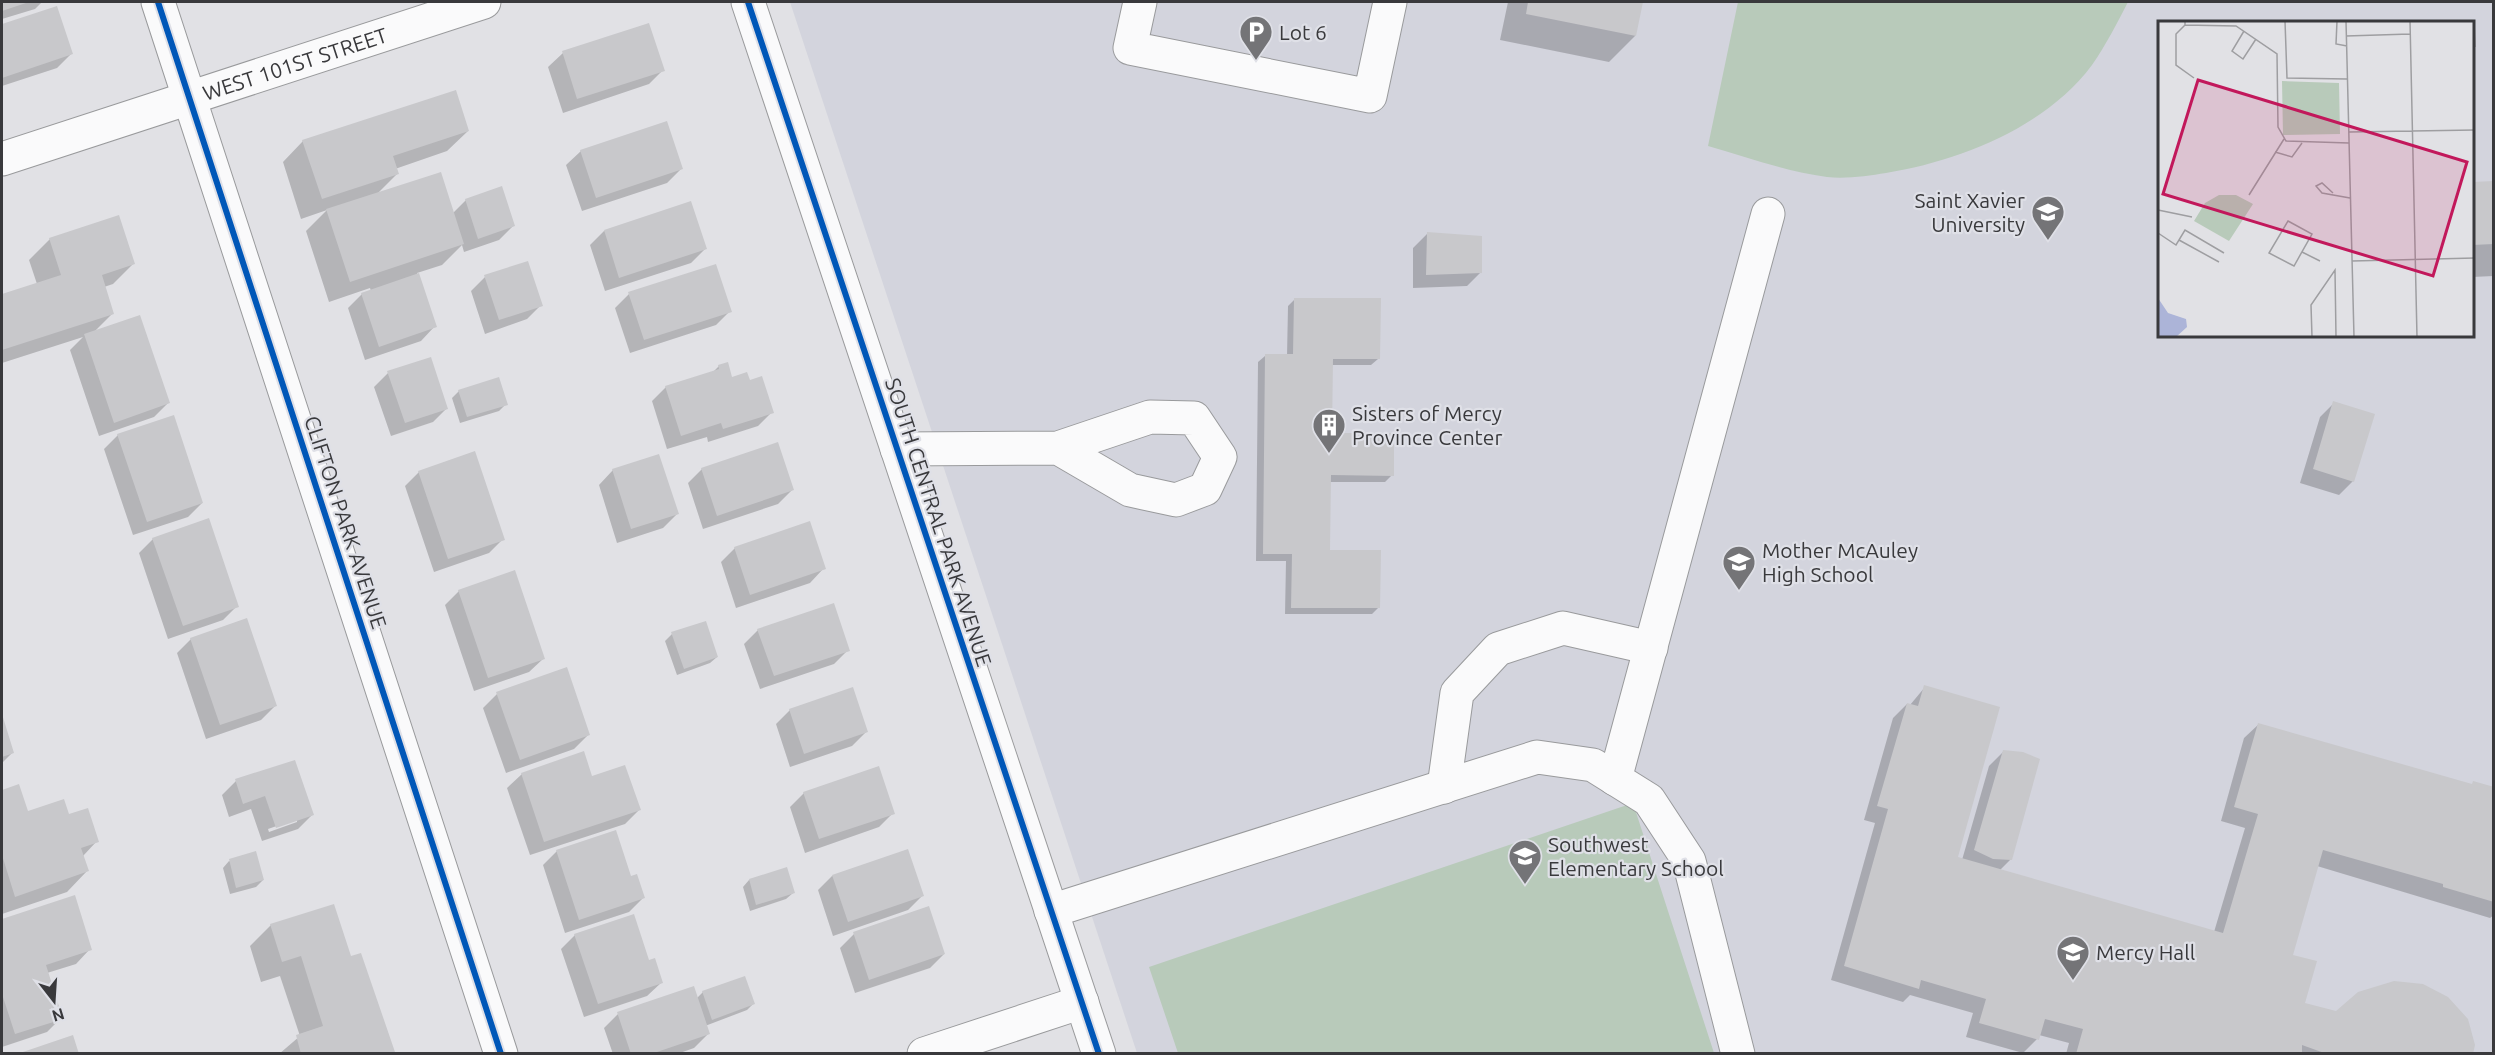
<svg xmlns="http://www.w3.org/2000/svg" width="2495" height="1055" font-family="Ubuntu,sans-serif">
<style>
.built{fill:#d3d4dd;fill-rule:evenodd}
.green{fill:#b8caba}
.shadow{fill:#0003;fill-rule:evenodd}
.building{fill:#c8c8cb}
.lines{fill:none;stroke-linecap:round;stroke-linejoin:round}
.minor-casing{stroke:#999a9c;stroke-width:35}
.minor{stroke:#fafafb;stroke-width:33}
.cycleway-casing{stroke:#dfe0e7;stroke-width:10}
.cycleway{stroke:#0057b8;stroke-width:6}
.labels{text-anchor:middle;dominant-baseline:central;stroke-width:4.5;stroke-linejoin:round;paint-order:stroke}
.poi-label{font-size:21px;fill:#39393c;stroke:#dfe0e7;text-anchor:start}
.street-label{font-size:21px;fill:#39393c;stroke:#dfe0e7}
.inset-road{fill:none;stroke:#9e9ea1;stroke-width:1.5}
.view{fill:#c2185b;fill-opacity:0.15;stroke:#c2185b;stroke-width:3}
.inset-edge{fill:none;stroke:#39393c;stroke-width:3}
</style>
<rect width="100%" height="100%" fill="#e1e1e5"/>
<path class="built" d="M790,2H2493V1053H1137ZM2159,22H2472V336H2159Z"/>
<path class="green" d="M1738,2H2128C2117,23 2106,45 2092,65C2046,127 1960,161 1886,173C1868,176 1846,179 1827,177C1787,172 1747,157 1708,146Z
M1633,803L1714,1053H1178L1149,967Z"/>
<path class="shadow" d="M2,2H42L35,9L2,19Z
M1508,2H1642L1635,36L1609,62L1500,40Z
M56,8L71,54L57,68L2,86V26Z
M563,53L663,70L649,84L563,113L548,67Z
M468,131L447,151L395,169L397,174L377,194L453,213L466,200L513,226L499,240L464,252L462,245L442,265L417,273L435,326L421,341L365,360L348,308L362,294L371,291L370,288L329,302L306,231L327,210L301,219L283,162L303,141Z
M581,151L681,169L667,183L582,211L566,165Z
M2494,183V276L2472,277V184Z
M604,231L705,249L691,263L605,291L590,245Z
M1427,234L1481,272L1467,286L1413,288V248Z
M50,239L134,263L113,284L104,287L113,313L94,332L168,403L154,417L99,436L70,350L83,337L2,363V296L37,284L29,260Z
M485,277L541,305L527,319L485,334L471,291Z
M629,294L730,311L716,325L630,353L615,308Z
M1295,299L1378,359L1371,365H1331L1330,435L1392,475L1385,482H1330L1328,551L1379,607L1372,614H1285L1286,561H1256L1258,362L1265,356H1287L1288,306Z
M719,366L732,379L749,382L772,412L758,426L708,442L707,437L667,449L652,401L666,387L713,372Z
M388,373L447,408L433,422L391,436L374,387Z
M459,391L506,404L499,411L460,423L452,398Z
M2334,403L2353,481L2339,495L2300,483L2320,417Z
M118,435L202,503L188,517L133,535L104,449Z
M702,469L792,490L778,504L703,529L688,483Z
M613,470L677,514L663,528L617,543L599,485Z
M419,472L503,539L489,553L434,572L405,486Z
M153,539L237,606L223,620L168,639L139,553Z
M735,548L824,568L810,583L736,608L721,562Z
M459,591L544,658L529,672L474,691L445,605Z
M758,630L848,650L834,664L760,689L744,644Z
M672,634L717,657L710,663L677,675L665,641Z
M191,639L275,706L261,720L206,739L177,653Z
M1925,687L1956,858L1962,860L1989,766L2003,752L2011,859L1999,871L2214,932L2245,828L2221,821L2244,738L2259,724L2471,786L2494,788V915L2490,918L2317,866L2291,956L2303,1004L2472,1054H2066L2069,1043L2039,1035L2037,1039L2023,1053L1966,1037L1973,1013L1910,995L1903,1002L1831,980L1875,823L1864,820L1893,718L1907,704L1910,705Z
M497,694L588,735L574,749L506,773L483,708Z
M790,710L866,732L852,746L790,767L776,724Z
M2,717L13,752L2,763Z
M522,774L591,778L639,810L625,824L530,855L507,788Z
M236,781L312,815L298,829L262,841L251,809L229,817L222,795ZM297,819V822L269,832L268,829Z
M18,786L27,813L97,841L83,856L87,871L67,892L2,914V792Z
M804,793L893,813L879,827L805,853L790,807Z
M557,851L643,898L629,912L565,933L543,865Z
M229,861L263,880L256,887L230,894L223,868Z
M832,876L922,896L908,910L833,936L818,890Z
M749,880L793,893L786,899L750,911L743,887Z
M74,897L90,949L76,964L47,973L61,1018L47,1032L2,1047V921Z
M271,925L350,958L393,1051L391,1054H279L300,1036L280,976L261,982L250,946Z
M854,934L944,954L930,968L855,993L840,948Z
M575,935L662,982L647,996L584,1017L561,949Z
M703,992L753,1004L747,1010L705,1026L708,1034L694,1048L677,1054H613L604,1028L618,1014L696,999Z"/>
<path class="building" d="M2,2H29L2,11Z
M1528,2H1643L1636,36L1526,14Z
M57,6L73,54L2,78V24Z
M649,23L665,71L577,99L562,51Z
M456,90L469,131L393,156L399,174L322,199L302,140Z
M667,121L683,169L596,198L580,150Z
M441,172L464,244L350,282L326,209Z
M2494,181V244L2472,245V182Z
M502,186L515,226L478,239L465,199Z
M691,201L707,249L619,278L604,230Z
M119,215L135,264L102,275L114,314L2,350V294L61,275L49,238Z
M1427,232L1482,236V273L1426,275Z
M528,261L543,306L499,320L484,275Z
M716,264L732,312L644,340L628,292Z
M419,273L437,327L379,347L361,293Z
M1294,298H1381L1380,359H1333L1332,433H1394V476L1331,475L1330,550H1381L1380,608H1291L1292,554H1263L1265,354H1293Z
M140,315L170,403L114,423L84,334Z
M431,357L448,409L405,423L387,371Z
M728,362L732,377L747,372L750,380L762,376L774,413L723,429L721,423L681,436L665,386L719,369L718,365Z
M499,377L508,405L467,417L458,390Z
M2333,401L2375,414L2354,482L2313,469Z
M174,415L203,503L147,522L117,434Z
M778,442L794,490L717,516L701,468Z
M475,451L505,540L448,559L418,471Z
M659,454L679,514L631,529L612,469Z
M209,518L239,607L183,626L152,538Z
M810,521L826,569L750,595L734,547Z
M515,570L545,659L488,678L458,590Z
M834,603L850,651L774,676L757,629Z
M247,618L277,706L220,725L190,638Z
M706,621L718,657L684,669L671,632Z
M567,667L590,735L520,760L496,692Z
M1924,685L2000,707L1958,857L2223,933L2258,814L2234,807L2258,723L2472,784L2473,781L2494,787V902L2443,887V884L2323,850L2293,955L2317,961L2305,1003L2336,1011L2358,992L2394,981L2423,984L2448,997L2468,1019L2475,1045L2473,1054H2327L2302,1045V1054H2076L2083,1029L2045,1019L2039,1040L1979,1023L1986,999L1921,980L1919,989L1844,966L1888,809L1877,806L1907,703L1918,706Z
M853,687L868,732L804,754L789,709Z
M2,714L14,753L2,757Z
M2003,750L2023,752L2040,759L2012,860L1993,859L1974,850Z
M584,751L592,776L625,765L641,810L544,842L521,773Z
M295,760L314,815L276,828L265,796L243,804L235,779Z
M879,766L895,814L819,839L803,792Z
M19,784L28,811L64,799L69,814L88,808L99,842L81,848L89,871L15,897L2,855V790Z
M616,830L631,876L637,874L645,898L579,920L556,850Z
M908,849L924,896L848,922L832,875Z
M256,851L264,880L236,888L229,859Z
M787,867L795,893L756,905L749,879Z
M75,895L92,950L46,965L63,1019L15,1034L2,994V919Z
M334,904L351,956L361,953L395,1052L301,1054L296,1035L323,1026L301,956L282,962L270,924Z
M929,906L945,954L869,980L853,932Z
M634,914L649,960L655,958L663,983L598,1004L574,934Z
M745,976L755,1004L712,1020L702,991Z
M694,986L710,1034L651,1054H631L617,1012Z
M73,1035L79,1054H20V1053Z"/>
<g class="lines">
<defs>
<g id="minor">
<path d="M158,2L501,1054"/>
<path d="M748,2L1099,1054"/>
<path d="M1140,2L1130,48L1370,96L1390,2"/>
<path id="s1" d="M2,159L484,2"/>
<path d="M897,449L1058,448L1150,417L1194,418L1220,457L1205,489L1176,500L1130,490L1058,448"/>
<path d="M1615,779L1768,214"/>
<path d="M1444,787L1457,693L1498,649L1563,628L1651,648"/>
<path d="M1051,911L1537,757L1593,765L1649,800L1689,861L1738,1054"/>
<path d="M924,1054L1082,1002"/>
</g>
</defs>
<use href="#minor" class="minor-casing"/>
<use href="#minor" class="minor"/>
<defs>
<path id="cycleway" d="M158,2L501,1054
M748,2L1099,1054"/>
</defs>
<use href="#cycleway" class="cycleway-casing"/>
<use href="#cycleway" class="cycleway"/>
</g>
<defs>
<symbol id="parking-pin" viewBox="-11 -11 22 30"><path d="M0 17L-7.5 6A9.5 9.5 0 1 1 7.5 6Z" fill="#747477" stroke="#dfe0e7"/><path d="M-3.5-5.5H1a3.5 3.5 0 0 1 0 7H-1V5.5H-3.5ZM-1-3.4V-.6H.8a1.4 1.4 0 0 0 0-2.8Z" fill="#fff"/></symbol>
<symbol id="university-pin" viewBox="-11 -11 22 30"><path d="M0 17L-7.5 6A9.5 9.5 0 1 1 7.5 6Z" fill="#747477" stroke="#dfe0e7"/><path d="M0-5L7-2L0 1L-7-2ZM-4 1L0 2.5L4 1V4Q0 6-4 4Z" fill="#fff"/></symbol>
<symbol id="building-pin" viewBox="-11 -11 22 30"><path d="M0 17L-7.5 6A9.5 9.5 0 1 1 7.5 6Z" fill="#747477" stroke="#dfe0e7"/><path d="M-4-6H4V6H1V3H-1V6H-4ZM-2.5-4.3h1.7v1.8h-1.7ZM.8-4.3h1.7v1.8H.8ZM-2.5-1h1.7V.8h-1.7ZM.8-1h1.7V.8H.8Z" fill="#fff"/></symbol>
<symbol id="school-pin" viewBox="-11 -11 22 30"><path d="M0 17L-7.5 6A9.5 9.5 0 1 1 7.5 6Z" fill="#747477" stroke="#dfe0e7"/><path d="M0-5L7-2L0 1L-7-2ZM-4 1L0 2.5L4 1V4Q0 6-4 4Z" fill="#fff"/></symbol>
</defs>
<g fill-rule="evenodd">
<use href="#parking-pin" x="1237" y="13" width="38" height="52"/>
<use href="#university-pin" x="2029" y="193" width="38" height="52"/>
<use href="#building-pin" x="1310" y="406" width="38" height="52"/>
<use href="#school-pin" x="1720" y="543" width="38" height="52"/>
<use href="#school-pin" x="1506" y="837" width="38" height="52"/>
<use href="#school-pin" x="2054" y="933" width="38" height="52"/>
</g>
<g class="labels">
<g class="poi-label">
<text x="1279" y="32">Lot 6</text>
<text x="2025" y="200" text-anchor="end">Saint Xavier<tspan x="2025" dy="24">University</tspan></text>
<text x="1352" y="413">Sisters of Mercy<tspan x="1352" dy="24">Province Center</tspan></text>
<text x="1762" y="550">Mother McAuley<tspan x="1762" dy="24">High School</tspan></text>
<text x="1548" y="844">Southwest<tspan x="1548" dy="24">Elementary School</tspan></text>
<text x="2096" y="952">Mercy Hall</text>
</g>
<g class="street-label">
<text stroke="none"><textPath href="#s1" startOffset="308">WEST 101ST STREET</textPath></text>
<text transform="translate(346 522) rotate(72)">CLIFTON PARK AVENUE</text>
<text transform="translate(939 522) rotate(72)">SOUTH CENTRAL PARK AVENUE</text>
</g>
</g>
<g transform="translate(2158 21)">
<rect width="316" height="316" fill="#e1e1e5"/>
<path d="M124,60L181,62L182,113L125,114ZM61,174H78L95,183L71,220L36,200L47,182Z" fill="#b8caba"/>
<path d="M0,277L10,292L28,298L29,306L18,316H0Z" fill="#acb4d8"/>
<path class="inset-road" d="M27,0V4L78,5L119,33L120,106L128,120L191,122M127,0L129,57L189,58M179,0L178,23L189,25M188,0L196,316M252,0L259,316M316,0L317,26M27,4L18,13V44L36,57M86,10L74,30L85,38L98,18M188,15L252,13M191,111L317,109M117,131L134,136L144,122M175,172L164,162L158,165L164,172L192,177M91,174L126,118M0,189L34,196M130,200L154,213L136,245L111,232ZM0,212L18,224L27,209L66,232M21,219L61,241M144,231L162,240M194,240L317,237M154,316L153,284L177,249L178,316"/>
<path class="view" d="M40,59L309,141L275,255L5,173Z"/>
<rect width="316" height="316" class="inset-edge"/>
</g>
<rect width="2495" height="1055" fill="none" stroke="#39393c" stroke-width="6"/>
<g transform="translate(54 1001) rotate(163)" stroke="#dfe0e7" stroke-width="4.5" paint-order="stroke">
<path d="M0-4.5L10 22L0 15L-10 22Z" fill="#39393c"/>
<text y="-9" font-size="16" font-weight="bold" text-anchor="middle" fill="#39393c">N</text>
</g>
</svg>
